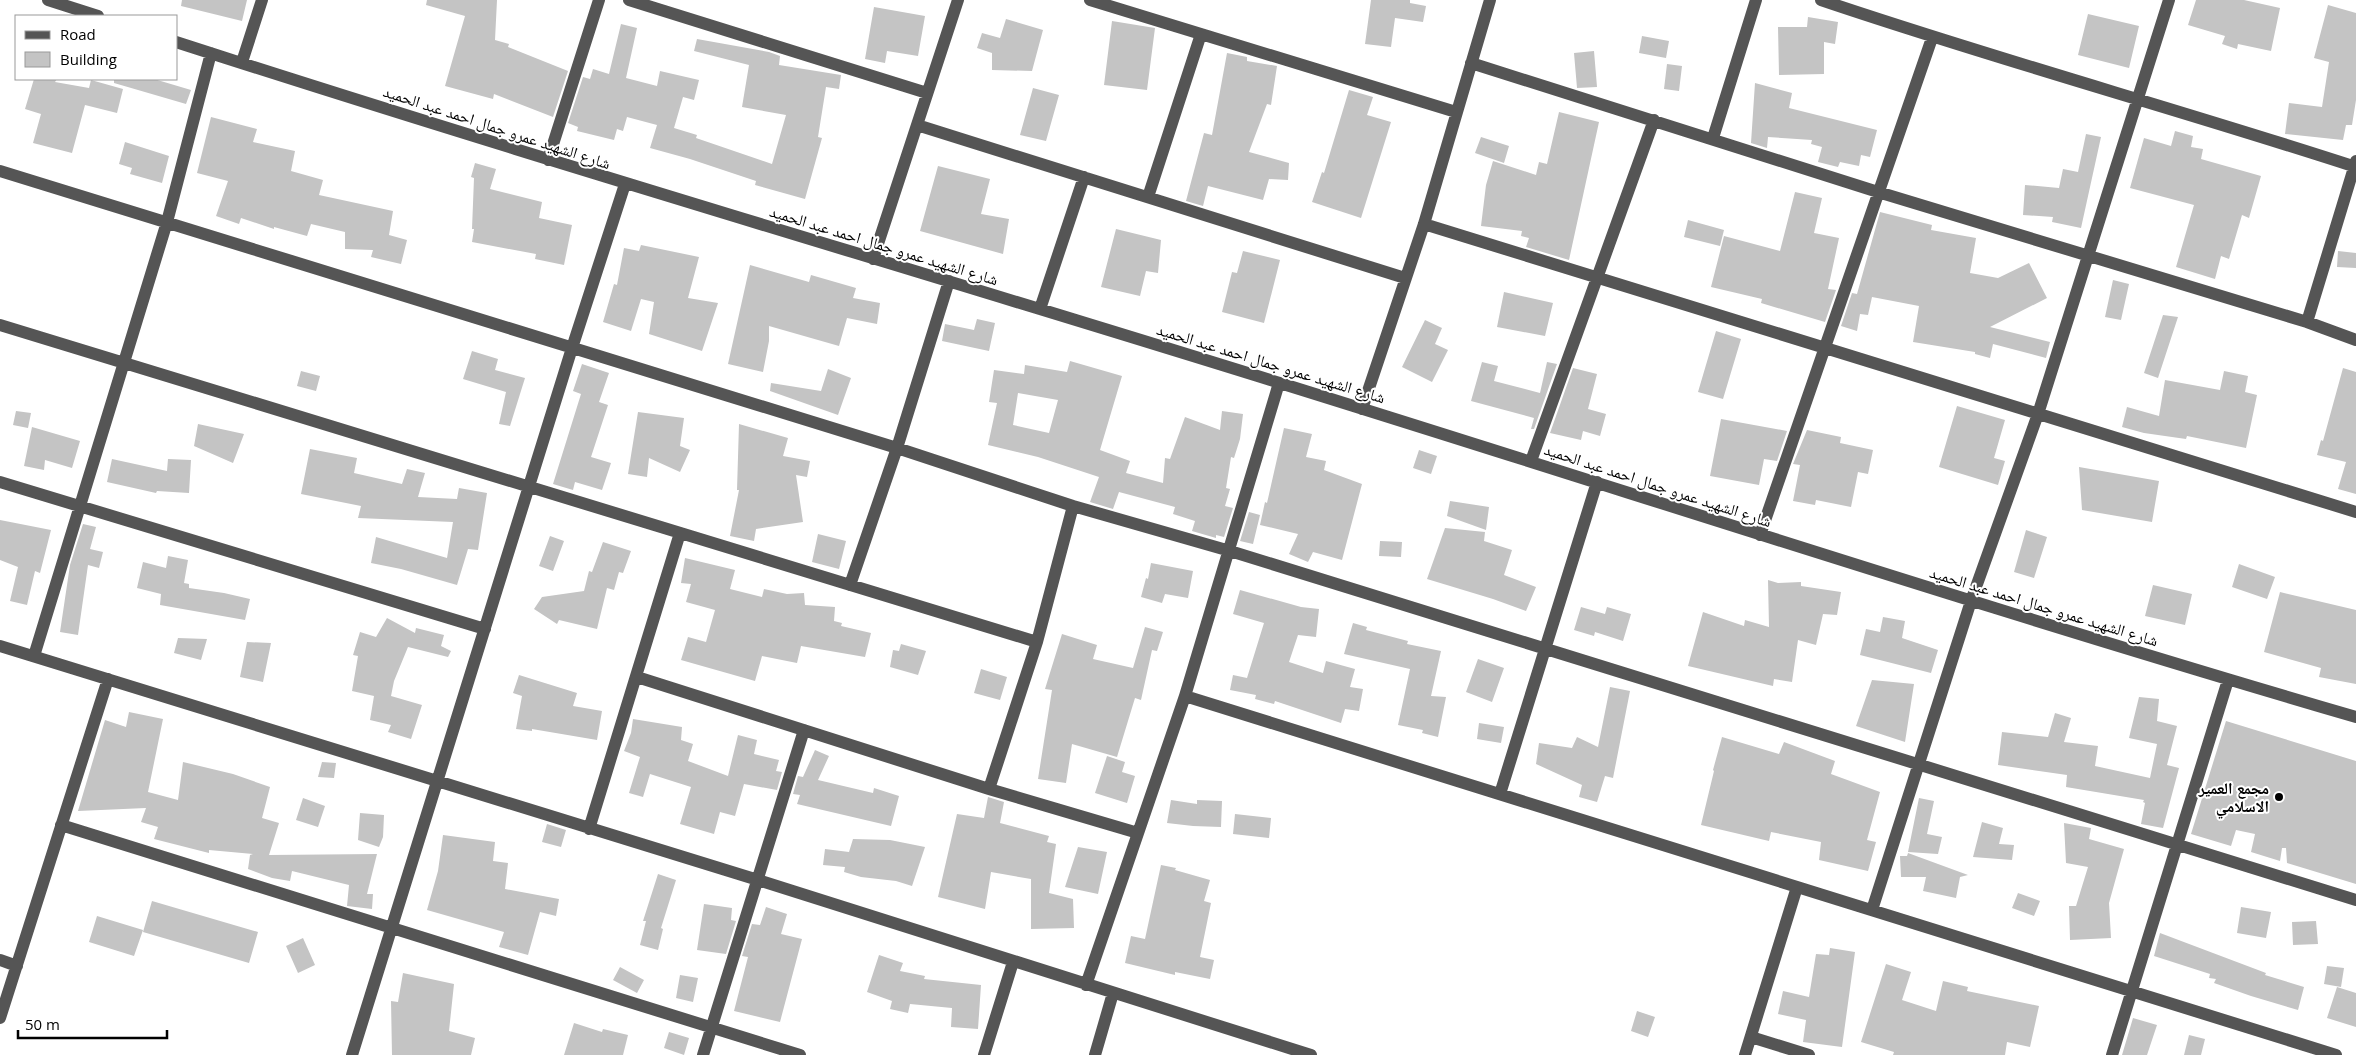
<svg xmlns="http://www.w3.org/2000/svg" width="2356" height="1055" font-family="'Open Sans','Noto Naskh Arabic',sans-serif">
<style>
.building{fill:#c4c4c4;fill-rule:evenodd}
.lines{fill:none;stroke-linecap:round;stroke-linejoin:round}
.minor{stroke:#555;stroke-width:12}
.poi-dot{fill:#000;stroke:#fff;stroke-width:2}
.labels{text-anchor:middle;dominant-baseline:central;stroke-width:4;stroke-linejoin:round;paint-order:stroke}
.street-label{font-size:16px;fill:#000;stroke:#fff}
.poi-label{font-size:16px;font-weight:bold;fill:#000;stroke:#fff;text-anchor:end}
</style>
<rect width="100%" height="100%" fill="#fff"/>
<path class="building" d="M182,0H247L242,21L181,6Z
M427,0H497L495,40L509,44L508,47L568,71L553,117L494,94L493,99L445,86L465,16L426,5Z
M1371,0H1410V3L1426,6L1423,22L1395,18L1391,47L1365,44Z
M2196,0H2244L2280,8L2271,51L2238,44L2237,49L2222,44L2225,36L2188,25Z
M2328,5L2356,13V100L2352,125H2346L2343,140L2285,134L2289,103L2322,107L2329,62L2314,58Z
M874,7L925,16L918,56L887,51L885,63L865,59Z
M2088,14L2139,26L2129,68L2078,55Z
M1808,17L1838,22L1835,44L1824,42V74L1779,75L1778,27H1807Z
M1006,19L1043,30L1032,71L992,70V53L977,48L982,33L1000,38Z
M1112,21L1155,28L1147,90L1104,85Z
M621,24L637,28L626,78L657,86L660,71L699,80L694,100L683,97L674,128L697,135L696,138L772,164L786,115L742,107L749,65L694,51L697,39L769,52L780,56L779,65L841,75L839,89L826,87L818,137L822,138L805,199L755,185L756,181L690,159L650,148L657,125L627,117L623,131L617,129L614,140L577,131L578,127L568,123L583,77L590,79L593,69L609,74Z
M1642,36L1669,41L1666,58L1639,53Z
M1594,51L1597,87L1577,88L1574,53Z
M1227,53L1247,57V61L1277,66L1271,105L1267,104L1249,152L1289,163L1288,180L1269,179L1263,200L1208,186L1203,206L1186,201L1204,133L1212,135Z
M1667,64L1682,66L1679,91L1664,89Z
M34,79H57L55,82L89,88L91,80L123,89L117,113L85,105L72,153L33,143L41,114L25,109Z
M114,79H154L191,90L186,104L114,83Z
M1755,83L1792,93L1789,108L1877,130L1870,157L1861,155L1859,166L1840,162L1838,167L1818,162L1822,147L1811,144L1812,140L1768,137L1767,148L1751,143Z
M1033,88L1059,95L1046,141L1020,135Z
M1349,90L1373,97L1367,115L1391,122L1361,218L1312,202L1322,172L1324,173Z
M1559,112L1599,122L1569,260L1526,247L1529,238L1521,236L1522,231L1481,226L1486,185L1493,161L1536,175L1539,162L1547,164Z
M211,117L257,129L253,142L295,151L291,171L323,180L319,195L393,211L389,235L407,240L401,264L371,257L373,250L345,249V232L311,224L307,236L274,227V229L241,218L239,224L216,216L228,181L197,173Z
M2175,131L2193,136L2191,147L2203,149L2201,159L2261,176L2249,218L2242,215L2229,259L2221,256L2215,279L2176,267L2194,205L2130,188L2144,138L2171,146Z
M2086,134L2101,137L2081,228L2052,222L2053,217L2023,215L2025,185L2059,188L2063,169L2078,172Z
M1481,137L1509,146L1504,163L1475,153Z
M125,142L169,156L162,183L130,174L132,168L119,164Z
M475,163L496,169L490,189L542,202L539,218L572,225L564,265L535,259L536,254L472,242L474,229H472L474,178L471,177Z
M938,166L990,179L981,214L1009,219L1003,254L920,231Z
M1795,192L1822,198L1814,233L1839,238L1828,289L1836,290L1825,322L1761,303L1762,299L1711,287L1724,236L1780,251Z
M1880,212L1932,225L1931,230L1976,238L1970,273L1998,278L2029,263L2047,298L1990,327L2050,342L2046,358L1993,344L1990,358L1975,354V352L1913,342L1919,306L1872,297L1868,315L1860,314L1857,331L1841,326L1852,293L1857,294Z
M1688,220L1724,230L1720,246L1684,237Z
M1116,229L1161,240L1158,273L1146,271L1140,296L1101,287Z
M641,245L699,257L688,298L718,303L702,351L649,334L654,302L641,299L631,331L603,322L614,284L617,285L624,248L639,251Z
M1243,251L1280,260L1264,323L1222,312L1232,272L1237,273Z
M2338,251L2356,253V268L2337,267Z
M750,265L809,282L811,275L856,288L853,298L880,303L877,324L847,318L839,346L769,326V341L763,372L728,364Z
M2113,280L2129,284L2121,320L2105,317Z
M1504,292L1553,303L1545,336L1497,327Z
M2163,315L2178,317L2158,378L2144,373Z
M977,319L995,323L989,351L942,341L945,324L974,330Z
M1425,320L1442,328L1435,344L1448,350L1432,382L1402,367Z
M1716,331L1741,339L1723,399L1698,392Z
M472,351L498,359L495,370L525,378L510,426L499,424L506,392L463,379Z
M1070,361L1122,376L1100,450L1130,461L1126,473L1163,483L1165,458L1170,459L1185,417L1220,430L1222,411L1243,414L1240,439L1234,458L1231,457L1226,488L1230,489L1225,506L1233,508L1224,537L1216,535V538L1192,531L1195,521L1173,514L1175,507L1119,492L1113,509L1090,502L1099,477L1038,457L988,445L997,403L989,402L994,370L1024,374L1025,365L1067,372ZM1018,393L1058,400L1049,433L1013,425Z
M1482,362L1498,366L1494,381L1540,393L1547,362L1557,364L1534,429H1531L1534,418L1471,401Z
M582,364L609,373L599,402L608,405L591,457L611,463L602,490L575,482L573,490L553,484L581,394L573,391Z
M1573,368L1597,374L1588,409L1606,414L1600,436L1583,431L1581,440L1550,433Z
M2343,368L2356,372V494L2338,489L2346,462L2317,455L2321,440L2323,441Z
M828,369L851,378L838,415L770,391L771,383L821,391Z
M301,371L320,376L316,391L297,386Z
M2224,371L2248,376L2245,392L2257,395L2246,448L2187,436L2186,439L2144,433L2122,427L2127,407L2159,416L2165,380L2220,390Z
M1957,406L2005,420L1994,458L2005,461L1998,485L1939,467Z
M16,411L31,413L28,428L13,425Z
M638,412L684,418L680,446L690,450L680,472L649,458L647,477L628,474Z
M1721,419L1787,431L1777,461L1764,459L1759,485L1710,476Z
M198,424L244,434L233,463L194,446Z
M739,424L788,438L783,456L810,461L807,477L796,475L803,522L756,529L754,541L730,536L739,490H737Z
M32,427L80,441L72,468L45,460L44,470L24,466Z
M1284,428L1312,434L1306,457L1326,461L1324,470L1362,484L1342,560L1313,552L1308,562L1289,554L1298,534L1260,525L1265,502L1267,503Z
M1807,430L1841,437L1840,443L1873,450L1868,474L1858,472L1851,507L1816,500L1815,505L1793,501L1800,465L1793,464Z
M310,449L357,458L354,473L402,484L407,469L425,473L418,497L457,499L459,488L487,493L478,550L468,549L457,585L401,569L371,563L376,537L447,558L453,522L358,518L361,506L301,494Z
M1419,450L1437,456L1431,474L1413,468Z
M112,459L167,471L168,459L191,460L189,493L157,491L156,493L107,482Z
M2079,467L2159,481L2152,522L2082,510Z
M1450,501L1489,507L1486,530L1447,516Z
M1249,512L1260,515L1253,544L1240,541Z
M0,520L51,530L40,573L35,571L27,605L10,601L18,567L0,560Z
M83,524L96,527L90,549L103,552L99,568L88,565L78,635L60,632L70,565Z
M1445,528L1485,532L1484,541L1512,550L1504,575L1536,587L1526,611L1493,599L1427,579Z
M2026,530L2047,537L2034,578L2014,572Z
M818,534L846,541L839,569L812,562Z
M550,536L564,541L553,571L539,566Z
M1380,541L1402,542L1401,557L1379,556Z
M603,542L631,551L623,573L619,572L614,590L607,588L597,629L559,620L557,624L534,609L542,597L584,591L589,571L592,572Z
M168,556L188,560L184,583L189,584V588L224,593L250,599L245,620L160,605L161,594L137,588L143,562L166,568Z
M685,558L735,570L730,589L762,597L764,589L787,594L804,593L805,605L835,607L834,621L842,623L841,626L871,633L865,657L801,646L797,663L762,656L755,681L681,660L688,637L706,642L715,610L686,602L691,584L681,583Z
M1151,563L1193,571L1188,598L1165,594L1162,603L1141,597L1146,578L1148,579Z
M2239,564L2275,577L2267,599L2232,587Z
M1768,580L1778,583L1801,582V586L1841,592L1837,615L1823,614L1816,645L1798,640L1792,682L1774,679L1773,686L1688,666L1703,612L1744,626L1745,620L1769,627Z
M2153,585L2192,594L2185,625L2145,616Z
M1240,590L1301,607L1319,609L1316,637L1298,635L1289,662L1323,673L1326,661L1355,669L1350,687L1363,689L1359,711L1345,709L1341,723L1275,701L1274,704L1255,699L1256,695L1230,690L1233,675L1247,678L1264,623L1233,614Z
M2280,592L2356,610V684L2319,677L2321,668L2264,652Z
M1581,607L1605,614L1607,607L1631,614L1623,641L1595,632L1594,636L1574,630Z
M1883,617L1905,621L1902,638L1938,650L1931,673L1860,655L1866,629L1880,632Z
M387,618L415,633L416,628L444,635L441,646L451,651L448,657L408,647L394,681L391,696L422,705L411,739L388,732L391,725L370,720L374,696L352,691L358,656L353,655L360,632L376,637Z
M1353,623L1367,627L1366,630L1408,641L1407,644L1441,651L1431,696L1446,697L1438,737L1422,733L1423,730L1398,725L1410,669L1344,654Z
M1145,627L1163,632L1157,651L1152,650L1141,700L1135,698L1117,757L1072,744L1066,783L1038,779L1052,690L1045,689L1062,634L1097,645L1093,659L1133,668Z
M178,638L207,639L201,660L174,653Z
M247,642L271,643L263,682L240,677Z
M901,644L926,651L918,675L890,667L893,650L899,651Z
M1478,659L1504,668L1492,702L1466,692Z
M981,669L1007,677L1000,700L974,693Z
M519,675L577,693L573,706L602,711L597,740L532,729V731L516,729L522,696L513,693Z
M1872,680L1914,684L1905,742L1856,726Z
M1610,687L1630,691L1613,778L1605,776L1597,802L1579,797L1582,785L1536,764L1539,743L1572,748L1577,737L1598,747Z
M2139,697L2159,699L2157,721L2177,726L2167,765L2179,768L2163,828L2141,824L2145,803L2143,802L2144,800L2066,787L2067,775L1998,765L2002,732L2048,737L2055,713L2071,718L2064,742L2098,746L2095,766L2150,778L2157,744L2129,738Z
M129,712L163,719L148,792L178,800L183,762L233,774L270,787L262,818L279,823L269,855L377,854L367,894H373L372,909L347,906L349,885L292,871L290,881L272,878L248,869L250,855L253,854L209,850V853L154,839L158,827L141,822L146,808L78,811L105,720L126,727Z
M633,719L682,727L681,740L693,744L688,761L728,776L738,735L757,740L754,754L779,760L776,771L782,772L777,790L744,784L735,816L720,812L714,834L680,824L691,787L650,774L643,797L629,793L640,757L624,751L631,733Z
M2226,721L2356,761V884L2287,863L2286,848H2282L2280,861L2251,852L2255,834L2236,830L2231,846L2191,834Z
M1479,723L1504,727L1501,743L1477,739Z
M1722,737L1779,754L1784,742L1835,761L1831,774L1880,792L1867,840L1876,842L1868,871L1819,860L1821,842L1771,832L1769,841L1701,825L1714,771L1713,770Z
M815,750L829,756L818,780L873,793L874,788L899,796L891,826L797,804L800,795L793,794L798,776L803,777Z
M1107,756L1125,762L1122,772L1135,776L1127,803L1095,793Z
M322,762L336,763L334,778L318,777Z
M988,797L1004,802L1000,823L1049,836L1047,842L1056,844L1049,893L1073,899L1074,928L1031,929V879L991,872L985,909L938,897L957,814L984,818Z
M303,798L325,806L318,827L296,820Z
M1919,798L1934,801L1927,834L1942,837L1938,854L1908,852Z
M1171,800L1197,804V800L1222,801L1221,827L1193,826L1167,823Z
M360,813L384,815L383,837L379,847L358,840Z
M1235,814L1271,818L1269,838L1233,834Z
M1982,822L2003,828L1999,844L2014,845L2012,860L1973,857Z
M2064,823L2091,828L2089,839L2124,849L2109,903L2111,938L2070,940L2069,906H2076L2088,867L2066,863Z
M547,824L566,830L561,847L542,842Z
M443,835L495,842L493,861L508,863L505,889L559,899L556,916L540,912L528,955L499,947L504,932L427,910L438,871Z
M853,839L890,840L925,847L912,886L896,881L861,877L844,872L845,867L823,865L825,849L849,852Z
M1078,847L1107,852L1098,894L1065,887Z
M1908,853L1968,875L1960,877L1956,898L1923,891L1926,877H1901L1900,856H1907Z
M1161,865L1176,868L1175,870L1210,880L1204,901L1211,903L1200,957L1214,960L1210,979L1175,972V975L1125,963L1131,936L1145,939Z
M658,874L676,880L661,928L663,929L658,950L640,945L646,921H643Z
M2018,893L2040,901L2034,916L2012,908Z
M152,901L258,932L249,963L143,932Z
M704,904L732,908L731,920L736,921L726,954L697,950Z
M766,907L787,914L781,934L802,939L780,1022L734,1011L748,957L742,956L752,924L760,925Z
M2241,907L2271,912L2266,938L2237,933Z
M97,916L143,930L134,956L89,942Z
M2316,921L2318,944L2293,945L2292,922Z
M2160,933L2266,973L2265,975L2304,987L2298,1010L2251,996L2214,983L2216,979L2209,978L2210,974L2154,956Z
M303,938L315,965L298,973L286,946Z
M1830,948L1855,952L1842,1047L1803,1042L1806,1020L1778,1014L1783,991L1809,997L1816,954L1829,955Z
M879,955L903,963L900,971L925,976L924,979L981,985L978,1029L951,1027L952,1008L910,1004L908,1013L890,1009L892,1001L867,992Z
M1886,964L1911,972L1902,1000L1936,1011L1943,981L1968,987L1967,991L2039,1006L2030,1047L2007,1042L2005,1055H1893L1894,1052L1861,1042Z
M2327,966L2344,968L2341,987L2324,984Z
M620,967L644,980L637,993L613,980Z
M403,973L454,984L449,1031L475,1038L471,1055H392L391,1001L398,1002Z
M680,975L698,978L693,1002L676,998Z
M2337,987L2356,993V1027L2327,1018Z
M1637,1011L1655,1017L1648,1037L1631,1031Z
M2133,1018L2157,1025L2147,1055H2122Z
M574,1023L602,1032L603,1029L628,1035L623,1055H564Z
M669,1032L689,1038L684,1055L664,1048Z
M2189,1035L2205,1039L2201,1055H2184Z"/>
<g class="lines">
<path class="minor" d="M48,0L98,16
M629,0L927,93
M1090,0L1456,112
M1821,0C1998,60 2178,109 2356,167
M176,42C544,161 914,269 1283,384C1640,495 1996,612 2356,717
M242,62L262,0
M1471,63L1878,192L2307,322L2356,340
M917,125L1405,278
M1713,138L1756,0
M548,160L599,0
M0,171L897,448L1073,506L1230,551L2356,900
M1148,197L1201,34
M1424,224L2356,512
M873,259L958,0
M1040,309L1084,177
M2307,322L2356,161
M0,325L1037,642
M1362,409L1424,224L1490,0
M1531,461L1654,120
M0,482L485,629
M1760,535L1932,38
M850,585L897,448L949,281
M0,646L758,880L1311,1055
M34,656L167,222L211,53
M637,677L989,789L1138,833
M1185,696L2336,1055
M989,789L1037,642L1073,506
M1500,794L1597,482
M61,825L800,1055
M589,829L680,533
M1872,910L1971,601L2038,414L2169,0
M0,960L17,966
M1086,985L1185,696L1279,383
M0,1018L108,679
M1751,1037L1809,1055
M352,1055L572,348L625,184
M703,1055L804,730
M984,1055L1013,962
M1095,1055L1113,993
M1745,1055L1797,887
M2112,1055L2228,680"/>
</g>
<circle class="poi-dot" cx="2279" cy="797" r="5"/>
<g class="labels">
<g class="street-label">
<text transform="translate(497 127) rotate(18)">شارع الشهيد عمرو جمال احمد عبد الحميد</text>
<text transform="translate(884 245) rotate(17)">شارع الشهيد عمرو جمال احمد عبد الحميد</text>
<text transform="translate(1271 363) rotate(17)">شارع الشهيد عمرو جمال احمد عبد الحميد</text>
<text transform="translate(1658 485) rotate(18)">شارع الشهيد عمرو جمال احمد عبد الحميد</text>
<text transform="translate(2044 606) rotate(17)">شارع الشهيد عمرو جمال احمد عبد الحميد</text>
</g>
<g class="poi-label">
<text x="2269" y="788">مجمع العمير<tspan x="2269" dy="18">الاسلامي</tspan></text>
</g>
</g>
<rect x="15" y="15" width="162" height="65" fill="#ffffff" stroke="#999999"/>
<rect x="25" y="31" width="25" height="8" fill="#555555" stroke="#999999"/>
<text x="60" y="40" font-size="15" fill="#000000">Road</text>
<rect x="25" y="52" width="25" height="15" fill="#c4c4c4" stroke="#999999"/>
<text x="60" y="65" font-size="15" fill="#000000">Building</text>
<path d="M18 1030v8h149v-8" fill="none" stroke="#000000" stroke-width="2.5"/>
<text x="25" y="1030" font-size="15" fill="#000000" stroke="#ffffff" stroke-width="4" paint-order="stroke">50 m</text>
</svg>
